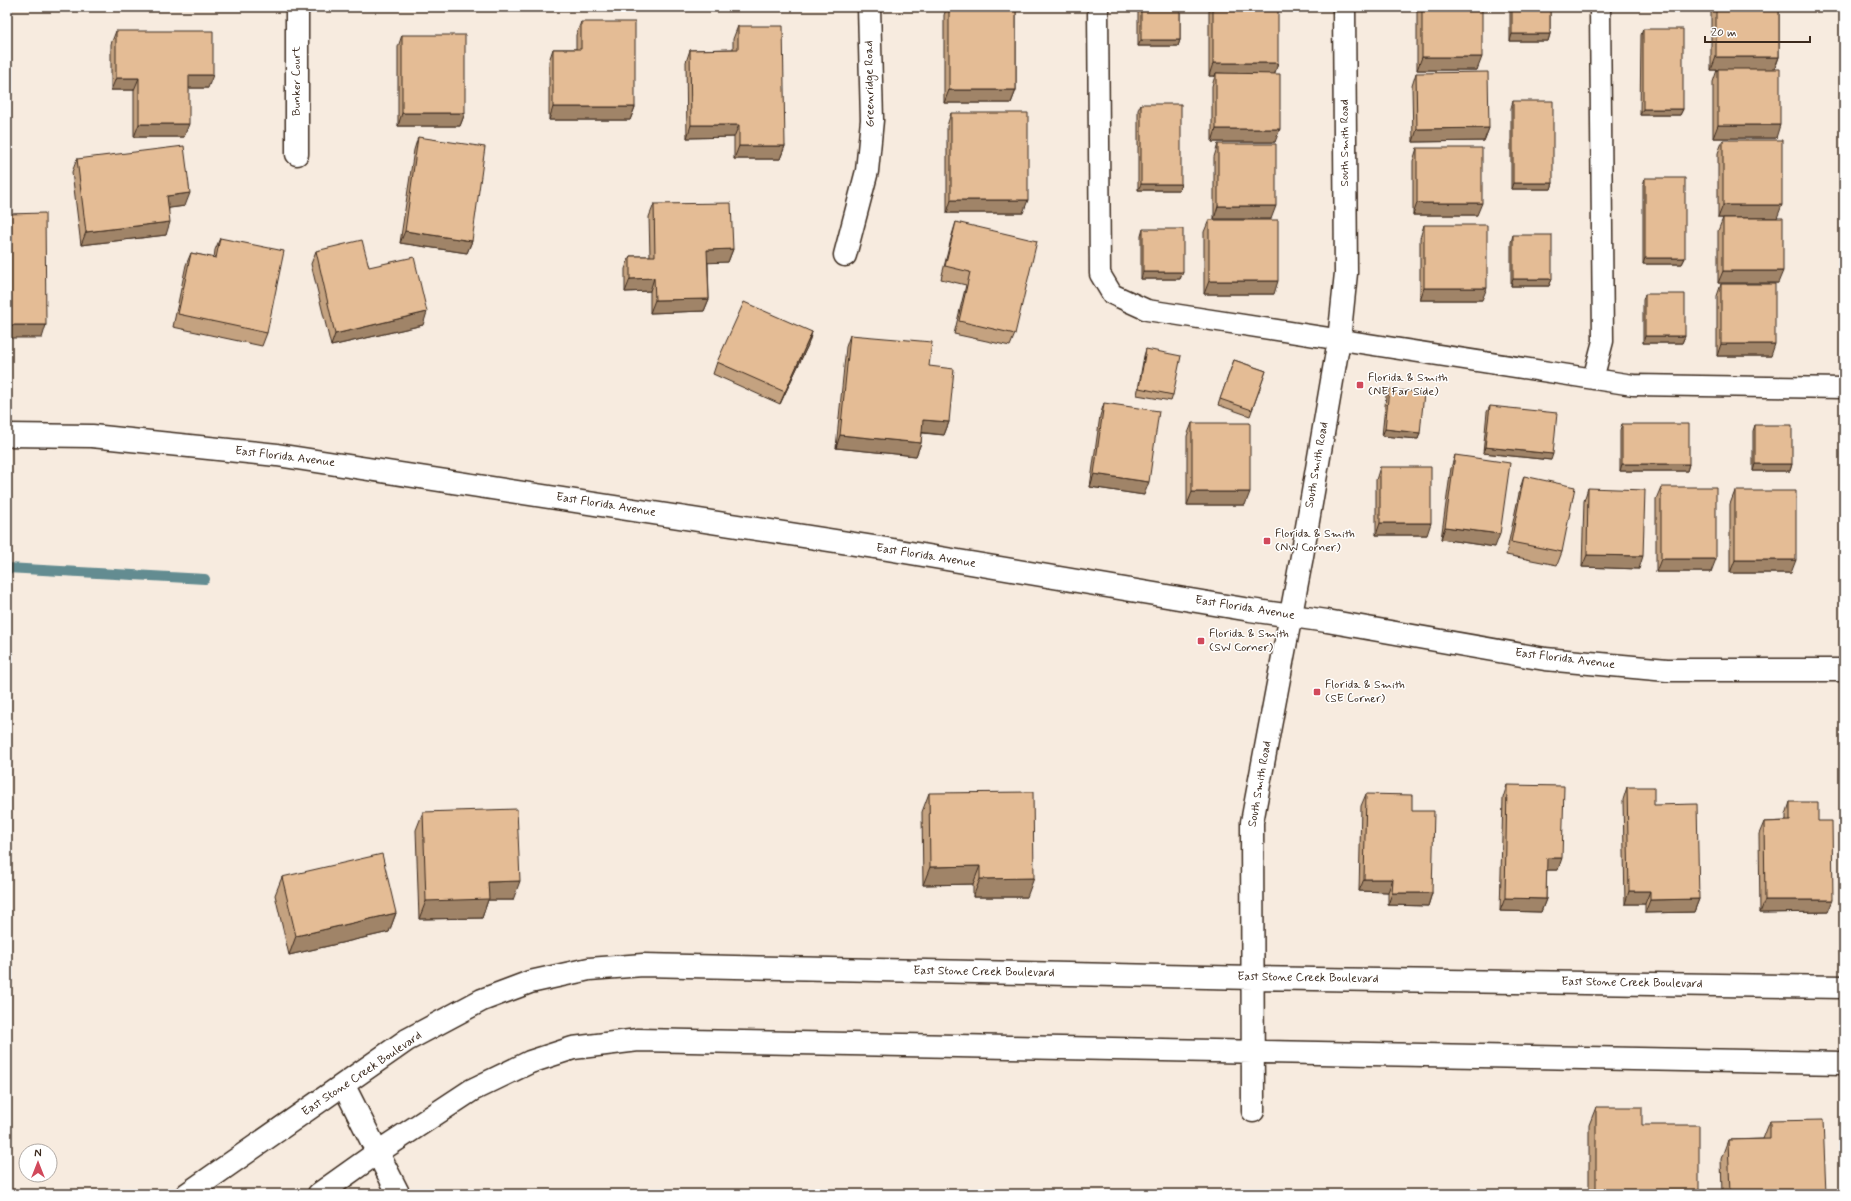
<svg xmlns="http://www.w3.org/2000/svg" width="1851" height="1201" font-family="Mynerve,sans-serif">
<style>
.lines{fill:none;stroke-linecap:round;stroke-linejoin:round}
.stream{stroke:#648c91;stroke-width:10}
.service-casing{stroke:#3b2a1e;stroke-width:23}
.minor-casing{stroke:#3b2a1e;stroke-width:25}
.tertiary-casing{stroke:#3b2a1e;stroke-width:25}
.service{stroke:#fff;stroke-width:20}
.minor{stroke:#fff;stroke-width:22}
.tertiary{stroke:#fff;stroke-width:22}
.wall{fill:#c4a280;stroke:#3b2a1e}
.shaded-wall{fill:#a08468;stroke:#3b2a1e}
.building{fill:#e4bc95;stroke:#3b2a1e}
.poi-dot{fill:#d1495b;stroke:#fff;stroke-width:1.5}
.labels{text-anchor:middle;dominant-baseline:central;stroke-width:3;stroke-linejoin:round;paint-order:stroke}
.street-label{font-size:12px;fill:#3b2a1e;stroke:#fff}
.poi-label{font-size:12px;fill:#3b2a1e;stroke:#fff;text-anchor:start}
</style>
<rect width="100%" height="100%" fill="#f7ebdf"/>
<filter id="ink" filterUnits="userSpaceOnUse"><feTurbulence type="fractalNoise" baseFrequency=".025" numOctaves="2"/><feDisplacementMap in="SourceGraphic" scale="8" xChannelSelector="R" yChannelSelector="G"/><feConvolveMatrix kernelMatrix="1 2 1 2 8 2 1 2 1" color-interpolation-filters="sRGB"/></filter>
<g filter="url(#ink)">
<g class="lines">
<path class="stream" d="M7,568L205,579"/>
<defs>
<path id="service" d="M1098,7L1100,274L1112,294L1147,310L1633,385L1844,388
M1593,379L1603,341L1600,7"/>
<path id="minor" d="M297,7V154
M845,255L867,171L872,120L869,7
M344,1086L398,1193
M1253,1111L1252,822L1302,556L1339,340L1346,273L1344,7
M187,1194L407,1040L482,1000L530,982L589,969L643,965L1253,978L1844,987
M319,1194L378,1152L472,1090L530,1062L573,1048L638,1040L1844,1063"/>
<path id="tertiary" d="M7,435L92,436L277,455L887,549L1250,610L1327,621L1545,659L1667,670H1844"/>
</defs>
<use href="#service" class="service-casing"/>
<use href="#minor" class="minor-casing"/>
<use href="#tertiary" class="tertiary-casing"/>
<use href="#service" class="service"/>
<use href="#minor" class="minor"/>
<use href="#tertiary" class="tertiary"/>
</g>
<path class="wall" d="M947,7H1016V90L1011,103H944V15Z
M1138,7H1180V40L1178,46H1138Z
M1210,7H1278L1274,74L1275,142H1212V86L1215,76H1209V11Z
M1419,7H1482L1477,70H1417V10Z
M1510,7H1550V34L1548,41H1510Z
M1711,7H1779V57L1775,69L1776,138H1713V82L1717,70H1711Z
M581,22L635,107L630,120H549V61L553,49H576V35Z
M738,26L785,146L780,159H734V137L687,138L686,62L690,50L733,49V39Z
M1643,29L1683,109L1680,115H1640L1641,35Z
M116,31L208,88H189L184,137H134V90H111V44Z
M402,35L465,113L460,126H398V47Z
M1416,73L1489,128L1484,141L1413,142L1412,86Z
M1513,101L1553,183L1551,189H1511V108Z
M1141,104L1181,184L1179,190H1138V110Z
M951,113L1023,213H947V126Z
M418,137L472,241L467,253L400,243L414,150Z
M1723,140L1777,218H1718V153Z
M1218,144L1271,219H1214V157Z
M1417,148L1477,215H1413V161Z
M77,159L185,206L169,208L166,235L81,245L72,172Z
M1645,178L1685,258L1682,264H1643V185Z
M654,204L733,249L728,262H708L709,299L704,311L650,313V291L625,292V269L630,256H650L649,217Z
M1723,218L1778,283H1718V231Z
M1209,220L1274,294H1204V232Z
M956,222L1015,334L1010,346L954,334L966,285L941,279L952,235Z
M1424,225L1482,300H1420V238Z
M1143,229L1183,272L1180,279H1141V236Z
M1513,235L1552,279L1549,286H1511V242Z
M220,238L267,333L262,346L173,327L186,265L191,253L214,258L215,250Z
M316,251L369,267L423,325L331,346L311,264Z
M1721,284L1771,356H1717V296Z
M1645,294L1685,336L1682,343H1643V300Z
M812,332L808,345L780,404L713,374L717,362Z
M850,335L929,366L949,422L944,435L922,433L921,443L916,456L836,448L846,347Z
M1146,349L1173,395L1171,401L1137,395L1144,356Z
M1234,360L1266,371L1250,416L1218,405Z
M1389,389L1420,433L1418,439L1382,436L1386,396Z
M1104,403L1144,495L1090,487L1100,416Z
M1490,406L1551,460L1483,453L1487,412Z
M1192,423L1245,505H1187V436Z
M1622,424L1689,464L1687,471H1620V430Z
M1755,425L1792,464L1790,471H1753V431Z
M1455,455L1495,547L1441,539L1451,468Z
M1380,467L1427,535H1376V480Z
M1524,476L1562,552L1557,565L1506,555L1520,489Z
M1661,487L1711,572H1656V499Z
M1588,488L1639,569L1582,567L1584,501Z
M1735,491L1791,573H1730V504Z
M1507,785L1558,870H1546V899L1541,912L1500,911L1503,798Z
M1627,787L1654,805L1699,899L1694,912L1645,913V904H1625L1623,800Z
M929,793L1027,897H973V884L923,885L922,812Z
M1366,794L1412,811L1432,893L1428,906L1388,905V892L1359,891L1361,806Z
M1790,802L1818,821L1828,912L1760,913L1759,834L1764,822L1786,821V815Z
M423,812L513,900H488L482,918L419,919L416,830Z
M282,877L396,913L389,932L289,955L275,895Z
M1596,1107L1642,1125L1699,1194H1589V1125Z
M1770,1121L1826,1194H1722L1721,1159L1728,1140L1763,1139Z"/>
<path class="shaded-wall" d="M1512,34H1550L1548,41H1510Z
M1141,40H1180L1178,46H1138Z
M1422,57H1482L1477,70H1417Z
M1716,57H1779L1774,70H1711Z
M1213,63H1278L1274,76L1216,73L1215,76H1209Z
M189,75H213L208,88H185Z
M116,78H139L134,90H111Z
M949,90H1016L1011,103H944Z
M553,107H635L630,120H549Z
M1643,109H1683L1680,115H1640Z
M402,113H465L460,126H398Z
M139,124H189L184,137H134Z
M691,125H739L734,137L687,138Z
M1718,125H1780L1776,138H1713Z
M1489,128L1484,141L1413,142L1417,129Z
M1216,129H1280L1275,142H1212Z
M739,146H785L780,159H734Z
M1513,183H1553L1551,189H1511Z
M1141,184H1181L1179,190H1138Z
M190,193L185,206L163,209L167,196Z
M951,200H1028L1023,213H947Z
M1417,203H1482L1477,215H1413Z
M1723,205H1782L1777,218H1718Z
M1218,206H1276L1271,219H1214Z
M170,222L166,235L81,245L86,232Z
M405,231L472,241L467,253L400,243Z
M733,249L728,262L703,263L707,250Z
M1645,258H1685L1682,264H1643Z
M1723,271H1783L1778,283H1718Z
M1143,272H1183L1180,279H1141Z
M654,278L650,291L625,292L630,279Z
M1513,279H1552L1549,286H1511Z
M1209,281H1278L1274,294H1204Z
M1424,288H1487L1482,300H1420Z
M709,299L704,311L650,313L655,300Z
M427,312L423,325L331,346L335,334Z
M7,325H46L42,338H7Z
M812,332L808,345L780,404L785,392Z
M1645,336H1685L1682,343H1643Z
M1721,344H1775L1771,356H1717Z
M923,420L949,422L944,435L918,432Z
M1385,429L1420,433L1418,439L1382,436Z
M840,435L921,443L916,456L836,448Z
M1485,447L1553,454L1551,460L1483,453Z
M1622,464H1689L1687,471H1620Z
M1755,464H1792L1790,471H1753Z
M1094,474L1149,482L1144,495L1090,487Z
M1192,492H1250L1245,505H1187Z
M1380,523H1431L1427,535H1376Z
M1445,527L1500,534L1495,547L1441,539Z
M1587,555L1643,556L1639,569L1582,567Z
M1661,559H1716L1711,572H1656Z
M1735,560H1796L1791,573H1730Z
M1547,858H1562L1558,870H1542Z
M980,866L973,884L923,885L930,867Z
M1034,878L1027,897H973L980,879Z
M1364,879H1393L1388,892L1359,891Z
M520,881L513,900H488L482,918L419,919L426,901L488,882Z
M1629,891H1650L1645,904H1625Z
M1392,893H1432L1428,906L1388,905Z
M1505,898L1546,899L1541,912L1500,911Z
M1699,899L1694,912L1645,913L1650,900Z
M1765,900H1833L1828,912L1760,913Z
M396,913L389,932L289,955L296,936Z"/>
<path class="building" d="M949,7H1016V90H949Z
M1141,7H1180V40H1141Z
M1213,7H1278V63H1213Z
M1422,7H1482V57H1422Z
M1512,7H1550V34H1512Z
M1716,7H1779V57H1716Z
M581,22H635V107H553V49H581Z
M738,26H783L785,146H739V125H691L690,50L738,49Z
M1643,29H1683V109H1643Z
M116,31H213V75H189V124H139V78H116Z
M402,35H465V113H402Z
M1718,69H1780V125H1718Z
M1488,72L1489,128L1417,129L1416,73Z
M1216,73L1280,74V129H1216Z
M1513,101H1553V183H1513Z
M1141,104H1181V184H1141Z
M951,113H1028V200H951Z
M418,137L485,147L472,241L405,231Z
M1723,140H1782V205H1723Z
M1218,144H1276V206H1218Z
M184,146L190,193L167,196L170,222L86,232L77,159Z
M1417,148H1482V203H1417Z
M1645,178H1685V258H1645Z
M731,203L733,249L707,250L709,299L655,300L654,278L630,279V256H655L654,204Z
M45,213L46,325H7V214Z
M1723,218H1783V271H1723Z
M1209,220H1278V281H1209Z
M956,222L1037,241L1015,334L959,321L970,272L945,266Z
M1424,225H1487V288H1424Z
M1143,229H1183V272H1143Z
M1513,235H1552V279H1513Z
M220,238L284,251L267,333L178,314L191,253L216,258Z
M362,240L369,267L414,257L427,312L335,334L316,251Z
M1721,284H1775V344H1721Z
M1645,294H1685V336H1645Z
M744,302L812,332L785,392L717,362Z
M850,335L932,342L929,366L954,369L949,422L923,420L921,443L840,435Z
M1146,349L1181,356L1173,395L1139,388Z
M1234,360L1266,371L1252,410L1220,399Z
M1389,389L1424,393L1420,433L1385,429Z
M1104,403L1159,411L1149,482L1094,474Z
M1490,406L1557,413L1553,454L1485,447Z
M1192,423H1250V492H1192Z
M1622,424H1689V464H1622Z
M1755,425H1792V464H1755Z
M1455,455L1510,463L1500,534L1445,527Z
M1380,467H1431V523H1380Z
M1524,476L1575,487L1562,552L1511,542Z
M1661,487H1716V559H1661Z
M1588,488L1645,490L1643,556L1587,555Z
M1735,491H1796V560H1735Z
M1507,785L1564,786L1562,858H1547L1546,899L1505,898Z
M1627,787H1654V805L1697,804L1699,899L1650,900V891H1629Z
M1033,792L1034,878L980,879V866L930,867L929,793Z
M1366,794L1412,795V811H1434L1432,893H1392L1393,879H1364Z
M1790,802H1818V821H1832L1833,900H1765L1764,822L1790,821Z
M517,809L520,881L488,882L489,899L426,901L423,812Z
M382,854L396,913L296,936L282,877Z
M1596,1107H1642V1125H1699V1194L1682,1193V1194H1596Z
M1823,1120L1826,1194H1730L1728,1140L1770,1139V1121Z"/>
</g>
<g class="poi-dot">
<rect x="1356" y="381" width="8" height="8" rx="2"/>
<rect x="1263" y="537" width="8" height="8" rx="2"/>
<rect x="1197" y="637" width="8" height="8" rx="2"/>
<rect x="1313" y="688" width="8" height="8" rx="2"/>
</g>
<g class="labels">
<g class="street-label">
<text transform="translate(297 81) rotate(-90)">Bunker Court</text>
<text transform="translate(870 84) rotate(-91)">Greenridge Road</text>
<text transform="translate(1345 143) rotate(-90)">South Smith Road</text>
<text transform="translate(285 457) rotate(7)">East Florida Avenue</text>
<text transform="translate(1317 465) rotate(-80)">South Smith Road</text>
<text transform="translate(606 505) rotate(9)">East Florida Avenue</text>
<text transform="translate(926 556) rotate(9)">East Florida Avenue</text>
<text transform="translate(1245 608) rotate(9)">East Florida Avenue</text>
<text transform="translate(1565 659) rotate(7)">East Florida Avenue</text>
<text transform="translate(1260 784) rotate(-80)">South Smith Road</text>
<text transform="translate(984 972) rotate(1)">East Stone Creek Boulevard</text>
<text transform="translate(1308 978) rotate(1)">East Stone Creek Boulevard</text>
<text transform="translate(1632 983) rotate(1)">East Stone Creek Boulevard</text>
<text transform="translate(362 1074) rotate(-34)">East Stone Creek Boulevard</text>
</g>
<g class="poi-label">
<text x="1368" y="378">Florida &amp; Smith<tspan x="1368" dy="14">(NE Far Side)</tspan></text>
<text x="1275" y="534">Florida &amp; Smith<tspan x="1275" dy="14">(NW Corner)</tspan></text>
<text x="1209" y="634">Florida &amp; Smith<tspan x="1209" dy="14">(SW Corner)</tspan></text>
<text x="1325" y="685">Florida &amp; Smith<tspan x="1325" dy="14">(SE Corner)</tspan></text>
</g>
</g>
<rect width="1851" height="1201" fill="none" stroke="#fff" stroke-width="24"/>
<rect x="12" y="12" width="1827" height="1177" fill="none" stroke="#3b2a1e" stroke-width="1.5" filter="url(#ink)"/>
<g transform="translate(38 1163)"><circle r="19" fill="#ffffff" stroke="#b1aaa5"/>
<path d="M0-3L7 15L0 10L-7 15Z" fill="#d1495b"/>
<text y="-6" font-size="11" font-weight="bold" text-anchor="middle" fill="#3b2a1e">N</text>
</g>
<path d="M1705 36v6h105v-6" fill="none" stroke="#3b2a1e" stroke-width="2"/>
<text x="1711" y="36" font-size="12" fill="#3b2a1e" stroke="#ffffff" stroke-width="3" paint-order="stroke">20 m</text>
</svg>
